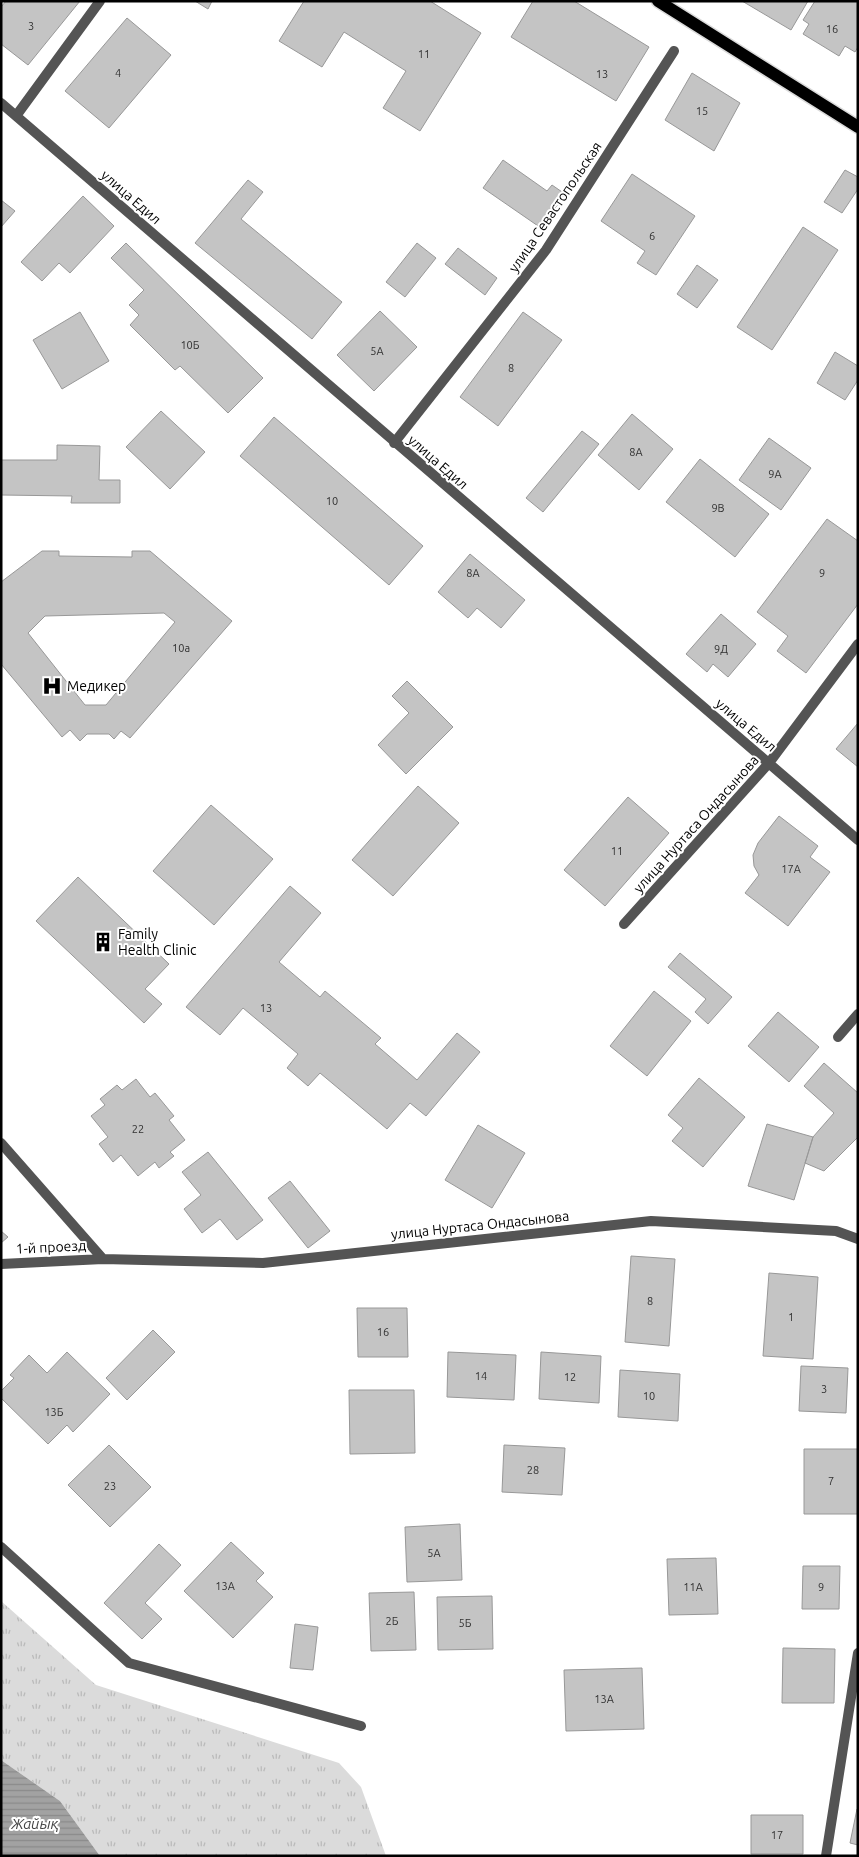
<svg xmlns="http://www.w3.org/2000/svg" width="859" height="1857" font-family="Ubuntu,sans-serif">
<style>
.grass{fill:url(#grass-tufts)}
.water{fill:url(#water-rules)}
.building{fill:#c4c4c4;stroke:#989898;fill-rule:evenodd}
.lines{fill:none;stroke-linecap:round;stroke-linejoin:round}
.primary-casing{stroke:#dbdbdb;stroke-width:15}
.street{stroke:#545454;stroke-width:10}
.primary{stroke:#000;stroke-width:12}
.labels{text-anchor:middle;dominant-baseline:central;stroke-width:4;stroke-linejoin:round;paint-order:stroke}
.number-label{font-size:11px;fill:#313131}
.street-label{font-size:14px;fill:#000;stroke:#fff}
.poi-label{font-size:14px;fill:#000;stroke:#fff;text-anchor:start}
.water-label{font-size:15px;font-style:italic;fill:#434343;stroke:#fff}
</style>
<defs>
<pattern id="grass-tufts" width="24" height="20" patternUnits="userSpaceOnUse" patternTransform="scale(1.25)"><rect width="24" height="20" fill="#dbdbdb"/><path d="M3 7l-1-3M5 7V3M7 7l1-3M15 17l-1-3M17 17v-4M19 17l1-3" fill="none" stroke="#bababa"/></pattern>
<pattern id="water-rules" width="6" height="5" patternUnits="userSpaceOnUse" patternTransform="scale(1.25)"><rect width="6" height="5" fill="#a2a2a2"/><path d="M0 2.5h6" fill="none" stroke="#8a8a8a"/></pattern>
</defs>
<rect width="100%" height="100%" fill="#fff"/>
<path class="grass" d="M1,1601L96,1685L339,1763L361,1787L386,1856H100L60,1801L1,1760Z"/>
<path class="water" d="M1,1760L60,1801L100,1856H1Z"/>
<path class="building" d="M6,1H80L28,65L1,44V7Z
M195,1H212L208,9Z
M304,1H430L481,33L420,131L383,108L406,71L344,32L322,67L279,41Z
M533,1H574L649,47L616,101L511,37Z
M742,1H808L791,30Z
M815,1H858V47L855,52L845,46L839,56L803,34L809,24L803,20Z
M127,18L171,55L109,128L65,91Z
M692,73L740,103L714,151L665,120Z
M503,160L547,191L552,185L565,194L541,228L483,188Z
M845,170L858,177V189L842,213L824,202Z
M632,174L695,216L656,275L637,263L645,251L601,221Z
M248,180L263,192L241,219L342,302L312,339L195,243Z
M83,196L114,226L70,273L59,263L42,281L21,262Z
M1,200L15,211L1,227Z
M803,227L838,250L772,350L737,327Z
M126,243L263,378L228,413L180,366L175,370L130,325L139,315L129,305L144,290L111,258Z
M417,243L436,258L405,297L386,282Z
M458,248L497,278L485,295L445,264Z
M697,265L718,280L697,308L677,294Z
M380,311L417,347L374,391L337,355Z
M80,312L109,361L62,389L33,340Z
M523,312L562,340L498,426L460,397Z
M835,352L858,366V380L845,400L817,383Z
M161,411L205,452L170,489L126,447Z
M632,414L673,449L639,490L598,455Z
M274,417L423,546L389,585L240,456Z
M582,431L599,444L543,512L526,498Z
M769,438L811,468L781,510L739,480Z
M57,445L100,446L99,480H120V503H71L72,496L1,495V460H57Z
M700,459L769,514L735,557L666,502Z
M827,519L858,541V604L806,673L777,651L788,636L757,612Z
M42,551H59V556L132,557V551H150L232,621L130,738L121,731L114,739L109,734H87L80,741L70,730L62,737L1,664V582ZM164,613L175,622L106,705H85L28,633L45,616Z
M470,554L525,600L501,628L477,608L468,618L438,592Z
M721,614L756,644L728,677L713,664L707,672L686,654Z
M407,681L453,727L406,774L378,745L409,713L392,696Z
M858,723V767L836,749Z
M418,786L459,823L393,896L352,860Z
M628,797L669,833L605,906L564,870Z
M211,805L273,859L214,925L153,871Z
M779,816L818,846L810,857L830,872L788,926L745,893L759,875L754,866L753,855L758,843Z
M78,877L169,964L145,989L162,1004L144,1023L36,921Z
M290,886L321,913L279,962L320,997L325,991L381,1038L375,1044L417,1080L457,1033L480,1052L426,1116L410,1103L387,1129L320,1073L308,1086L287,1068L298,1054L243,1008L220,1035L186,1007Z
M680,953L732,997L708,1024L695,1012L706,999L668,967Z
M654,991L691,1021L647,1076L610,1046Z
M778,1012L819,1047L789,1082L748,1046Z
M824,1063L858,1093V1137L824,1171L805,1163L813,1137L834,1113L804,1086Z
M699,1078L745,1117L703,1167L672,1141L683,1128L668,1115Z
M136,1079L150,1097L155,1093L174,1116L169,1120L185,1140L170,1152L174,1156L159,1168L155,1162L138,1176L121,1155L113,1162L99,1144L108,1137L91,1116L105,1105L100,1099L117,1085L122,1090Z
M767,1124L813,1137L794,1200L748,1186Z
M478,1125L525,1153L492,1208L445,1180Z
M208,1152L263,1220L237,1240L220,1219L202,1233L184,1209L201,1195L182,1172Z
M290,1181L330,1231L308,1248L268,1198Z
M1,1231L8,1237L1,1243Z
M631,1256L675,1259L669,1346L625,1342Z
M769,1273L818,1277L813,1359L763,1356Z
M357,1308H407L408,1357H358Z
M153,1330L175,1352L127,1400L106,1378Z
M67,1352L110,1394L73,1432L67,1425L48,1444L1,1398V1391L14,1378L10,1375L29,1355L47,1373Z
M448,1352L516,1355L514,1400L447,1397Z
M541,1352L601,1356L599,1403L539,1399Z
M801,1366L848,1368L846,1413L799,1411Z
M620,1370L680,1374L678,1421L618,1417Z
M349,1390H414L415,1453L350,1454Z
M109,1445L151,1487L110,1527L68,1485Z
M504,1445L565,1448L562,1495L502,1492Z
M804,1449H858V1514H804Z
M460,1524L462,1580L407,1582L405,1527Z
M231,1542L264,1573L256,1581L273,1597L233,1638L184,1591Z
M159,1544L181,1565L145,1603L162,1619L142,1639L104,1603Z
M716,1558L718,1614L669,1615L667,1559Z
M803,1566H840L839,1609H802Z
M414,1592L416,1650L371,1651L369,1593Z
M492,1596L493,1649L438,1650L437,1597Z
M295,1624L318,1627L313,1670L290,1668Z
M783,1648L835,1649L834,1703H782Z
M642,1668L644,1729L566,1731L564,1670Z
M857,1809H858V1845L850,1843Z
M751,1815H803V1854H751Z"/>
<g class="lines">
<defs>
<path id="primary" d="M658,1L858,127"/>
</defs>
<use href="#primary" class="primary-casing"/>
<path class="street" d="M1,103L858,840
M16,116L100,1
M394,443L546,250L674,51
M624,924L769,763L858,644
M838,1037L858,1014
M1,1143L103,1259
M1,1264L103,1259L263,1263L651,1221L836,1231L858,1239
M1,1547L129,1663L361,1726
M826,1856L858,1653"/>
<use href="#primary" class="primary"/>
</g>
<defs>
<symbol id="hospital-bare" viewBox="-9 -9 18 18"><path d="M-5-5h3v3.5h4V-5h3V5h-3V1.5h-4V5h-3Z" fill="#000" stroke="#fff" stroke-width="2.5" paint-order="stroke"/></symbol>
<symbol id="building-bare" viewBox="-9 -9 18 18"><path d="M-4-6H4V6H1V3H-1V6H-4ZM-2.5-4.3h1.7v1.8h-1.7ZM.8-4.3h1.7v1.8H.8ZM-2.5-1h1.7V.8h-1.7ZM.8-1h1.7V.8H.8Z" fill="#000" stroke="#fff" stroke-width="2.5" paint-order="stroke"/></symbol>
</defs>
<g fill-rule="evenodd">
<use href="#hospital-bare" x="38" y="672" width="28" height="28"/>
<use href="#building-bare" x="89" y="928" width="28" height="28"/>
</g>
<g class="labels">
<g class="number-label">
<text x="31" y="26">3</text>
<text x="832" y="29">16</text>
<text x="424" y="54">11</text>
<text x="118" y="73">4</text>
<text x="602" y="74">13</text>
<text x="702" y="111">15</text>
<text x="652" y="236">6</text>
<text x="190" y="345">10Б</text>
<text x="377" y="351">5А</text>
<text x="511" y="368">8</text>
<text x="636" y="452">8А</text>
<text x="775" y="474">9А</text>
<text x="332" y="501">10</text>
<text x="718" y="508">9В</text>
<text x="473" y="573">8А</text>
<text x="822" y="573">9</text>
<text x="181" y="648">10а</text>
<text x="721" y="649">9Д</text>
<text x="617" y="851">11</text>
<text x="791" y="869">17А</text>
<text x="266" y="1008">13</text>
<text x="138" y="1129">22</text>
<text x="650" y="1301">8</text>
<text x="791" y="1317">1</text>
<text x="383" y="1332">16</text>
<text x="481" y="1376">14</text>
<text x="570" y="1377">12</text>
<text x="824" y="1389">3</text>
<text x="649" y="1396">10</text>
<text x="54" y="1412">13Б</text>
<text x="533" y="1470">28</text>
<text x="831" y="1481">7</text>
<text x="110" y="1486">23</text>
<text x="434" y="1553">5А</text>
<text x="225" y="1586">13А</text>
<text x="693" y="1587">11А</text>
<text x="821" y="1587">9</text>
<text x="392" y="1621">2Б</text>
<text x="465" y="1623">5Б</text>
<text x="604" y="1699">13А</text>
<text x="777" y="1835">17</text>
</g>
<g class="street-label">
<text transform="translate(131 197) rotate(41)">улица Едил</text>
<text transform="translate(555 207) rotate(-56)">улица Севастопольская</text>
<text transform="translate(438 462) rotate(41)">улица Едил</text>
<text transform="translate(746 725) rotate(40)">улица Едил</text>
<text transform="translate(696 824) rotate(-48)">улица Нуртаса Ондасынова</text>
<text transform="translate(480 1225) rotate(-6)">улица Нуртаса Ондасынова</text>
<text transform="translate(51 1247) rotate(-3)">1-й проезд</text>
</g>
<g class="poi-label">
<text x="67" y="686">Медикер</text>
<text x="118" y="934">Family<tspan x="118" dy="16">Health Clinic</tspan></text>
</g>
<g class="water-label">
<text x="35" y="1823">Жайық</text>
</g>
</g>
<rect width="859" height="1857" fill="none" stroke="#000000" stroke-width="5"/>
</svg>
